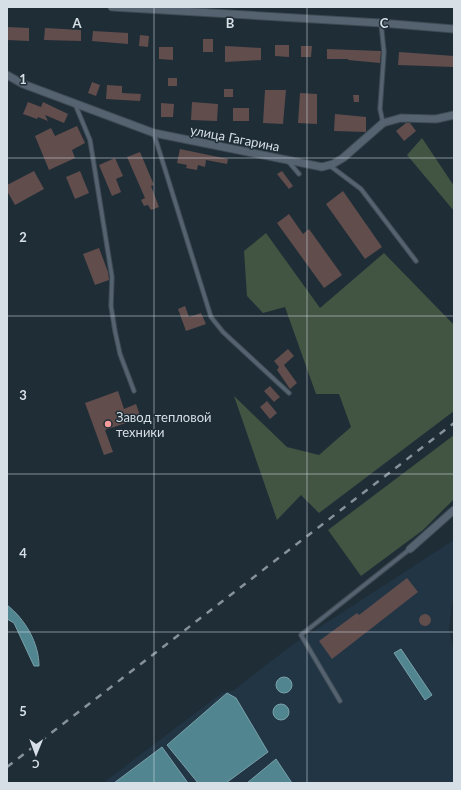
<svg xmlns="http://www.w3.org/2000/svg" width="461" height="790" font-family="Lato,sans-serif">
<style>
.built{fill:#223545}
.green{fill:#415542}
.water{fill:#518691;stroke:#79a1aa}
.building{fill:#614d4c}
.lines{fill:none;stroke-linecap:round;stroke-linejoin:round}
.service-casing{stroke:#3e4a53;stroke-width:5.5}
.minor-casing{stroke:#3e4a53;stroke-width:9}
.service{stroke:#556370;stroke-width:3.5}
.minor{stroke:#556370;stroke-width:7}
.rail{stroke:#869199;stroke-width:2.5;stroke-dasharray:7 7;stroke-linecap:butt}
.grid{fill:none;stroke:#d7dfe6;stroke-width:1;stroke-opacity:0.55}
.poi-dot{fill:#f59b99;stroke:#1f2d37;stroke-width:1.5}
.labels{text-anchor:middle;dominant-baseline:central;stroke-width:3;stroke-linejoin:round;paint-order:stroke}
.street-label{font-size:13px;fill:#d7dfe6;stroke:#1f2d37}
.poi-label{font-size:13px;fill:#d7dfe6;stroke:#1f2d37;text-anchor:start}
.grid-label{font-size:13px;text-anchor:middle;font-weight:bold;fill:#d7dfe6;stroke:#1f2d37;stroke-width:3;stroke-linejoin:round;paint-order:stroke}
</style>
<rect width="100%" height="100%" fill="#1f2d37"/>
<path class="built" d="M454,540V588L449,629L454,653V781L451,783H103L222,693L234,690L292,645Z"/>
<path class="green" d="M422,138L454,186V211L407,155Z
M266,233L320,308L384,253L454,325V411L319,513L301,495L277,520L234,396L287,447L319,455L351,427L339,394H316L285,307L263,313L247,296L244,251Z
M454,435V499L423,530L361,576L328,530Z"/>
<path class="water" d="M7,605C25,619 39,643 39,666H34L14,623L7,619Z
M401,649L432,695L425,700L394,653Z
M276 685a8 8 0 1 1 16 0a8 8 0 1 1-16 0Z
M227,693L236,698L268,752L226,783H198L167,745Z
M273 712a8 8 0 1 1 16 0a8 8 0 1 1-16 0Z
M162,747L188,783H114Z
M276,759L292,783H247Z"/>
<path class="building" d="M7,27L29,28V41L7,40Z
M45,28L81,30V41L44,40Z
M93,31L128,33V44L92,41Z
M140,35L149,36L148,47L139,46Z
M203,39H213V52H203Z
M275,45H289V57L275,56Z
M225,46L261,48V60L225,62Z
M301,46H312L311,57H301Z
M159,47H173V60L159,59Z
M327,49L381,51L380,63L348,60V59H327Z
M399,52L454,56V67L398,65Z
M168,78H177V86H168Z
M92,82L100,85L96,96L88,93Z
M107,85L122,86V93L141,94L140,101L106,99Z
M224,89H233V97H224Z
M265,90H286L283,124L263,123Z
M300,93L317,94V124L298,123Z
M353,95H359V102H354Z
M28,102L41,107L43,102L68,114L64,123L45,115L48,121L38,117L37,119L23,114Z
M192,102L218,104L217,121L191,120Z
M161,103L174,104L173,117H161Z
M233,108H249V121H233Z
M335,114L366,117V132L334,131Z
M406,123H410L416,131L404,141L396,131Z
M77,126L85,143L72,150L75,158L49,170L35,136L51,128L55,136Z
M180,149L228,159L227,164L206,160L205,167L198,165L197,170L186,168L187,165L177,163Z
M140,152L154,185L151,186L159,207L151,210L148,205L144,206L141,200L145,198L127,157Z
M115,158L123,176L116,179L121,192L112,196L99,165Z
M34,171L44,189L15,205L7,191V185Z
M80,171L89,193L75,199L66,177Z
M282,171L293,186L289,189L277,174Z
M343,191L382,247L365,259L326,204Z
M289,214L303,234L309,229L342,275L324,288L277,223Z
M99,248L108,272L109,280L95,285L83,254Z
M185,306L189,317L201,313L206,324L186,331L178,309Z
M288,349L294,356L284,365L297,383L290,389L277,370L279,367L274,361Z
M270,386L280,397L274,402L264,391Z
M118,391L124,409L136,404L141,418L105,430L113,452L104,455L85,403Z
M267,401L277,413L270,419L260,407Z
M407,578L418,592L332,659L319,641L357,613L359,615Z
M419 620a6 6 0 1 1 12 0a6 6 0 1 1-12 0Z"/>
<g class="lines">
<defs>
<path id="service" d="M381,23L384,52L380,109L383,123
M75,104L90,140L112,277L111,306L115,331L120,354L134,391
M154,134L211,317L223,332L289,393
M288,161L299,174
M329,165L361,189L416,261
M340,701L301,635L410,549"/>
<path id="minor" d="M112,7L381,23L454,29
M7,75L23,84L154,133L322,167L333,164L343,158L383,123L401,118L436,119L454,115
M410,549L454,510"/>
</defs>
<use href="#service" class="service-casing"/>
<use href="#minor" class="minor-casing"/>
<use href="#service" class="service"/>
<use href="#minor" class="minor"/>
<path class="rail" d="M7,767L454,423"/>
</g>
<path class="grid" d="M154,7V783M307,7V783M7,158H454M7,316H454M7,474H454M7,632H454"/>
<circle class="poi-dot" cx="108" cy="424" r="4"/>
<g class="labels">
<g class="street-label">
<text transform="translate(235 138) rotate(11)">улица Гагарина</text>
</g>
<g class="poi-label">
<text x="116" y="417">Завод тепловой<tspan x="116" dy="15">техники</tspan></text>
</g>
</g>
<g class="grid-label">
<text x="77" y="28">A</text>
<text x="230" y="28">B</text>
<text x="384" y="28">C</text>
<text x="23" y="84">1</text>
<text x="23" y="242">2</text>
<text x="23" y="400">3</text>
<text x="23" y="558">4</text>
<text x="23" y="716">5</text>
</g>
<rect width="461" height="790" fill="none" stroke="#d7dfe6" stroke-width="16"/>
<g transform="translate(36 754) rotate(181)" stroke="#1f2d37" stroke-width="3" paint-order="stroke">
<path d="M0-3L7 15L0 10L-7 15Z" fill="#d7dfe6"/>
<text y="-6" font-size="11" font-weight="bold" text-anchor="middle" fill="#d7dfe6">С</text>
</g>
</svg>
